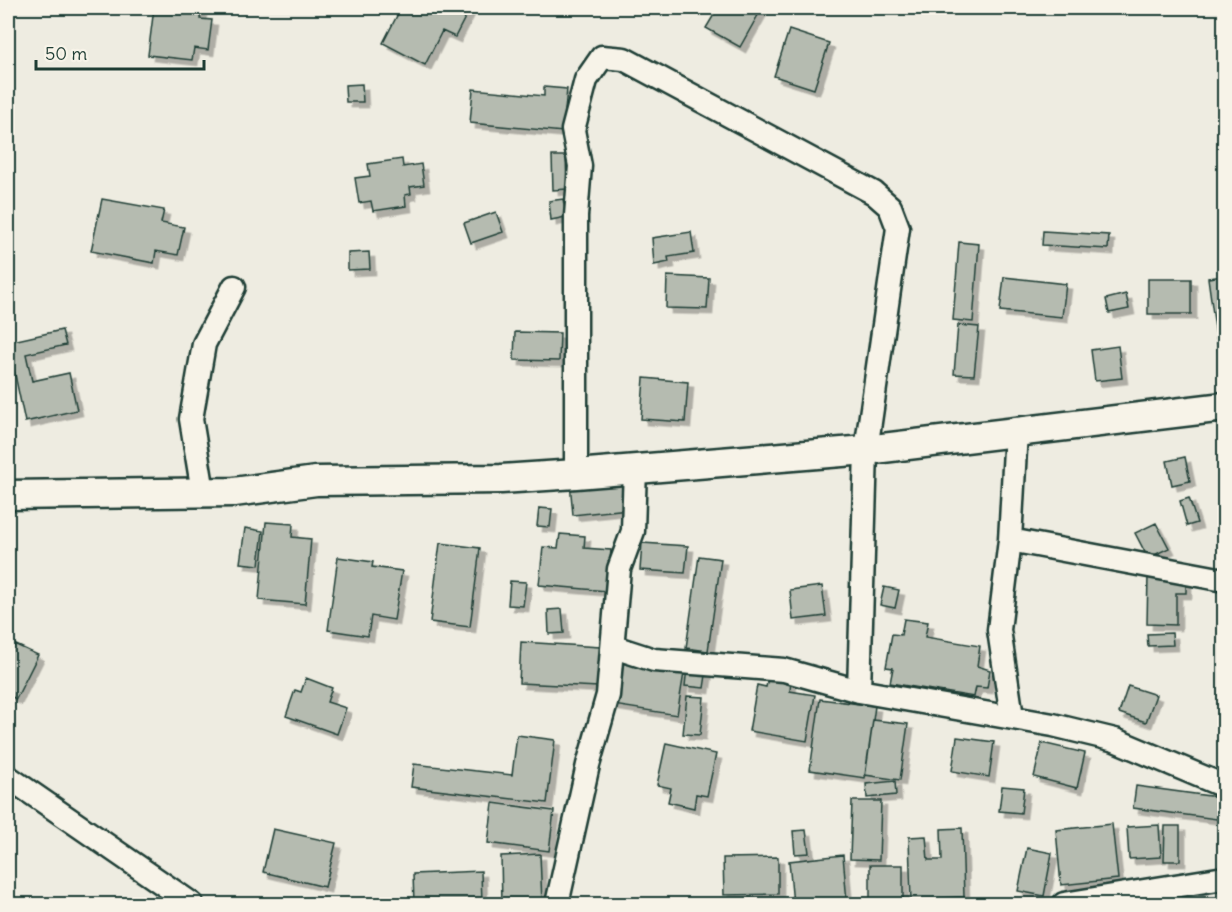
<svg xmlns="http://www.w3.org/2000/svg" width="1232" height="912" font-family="Delius,sans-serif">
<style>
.building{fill:#b5bbb0;stroke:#1f3d34;stroke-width:1.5;filter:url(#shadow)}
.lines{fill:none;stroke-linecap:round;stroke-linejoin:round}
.minor-casing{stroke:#1f3d34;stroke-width:27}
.tertiary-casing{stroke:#1f3d34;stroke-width:33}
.minor{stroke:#f7f3e8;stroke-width:22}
.tertiary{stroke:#f7f3e8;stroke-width:28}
</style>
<defs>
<filter id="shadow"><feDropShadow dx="5.5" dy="5.5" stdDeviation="0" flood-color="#0004"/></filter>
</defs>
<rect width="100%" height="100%" fill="#eeece1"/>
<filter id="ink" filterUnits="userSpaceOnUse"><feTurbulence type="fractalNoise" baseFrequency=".0167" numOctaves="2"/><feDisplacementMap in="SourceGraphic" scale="12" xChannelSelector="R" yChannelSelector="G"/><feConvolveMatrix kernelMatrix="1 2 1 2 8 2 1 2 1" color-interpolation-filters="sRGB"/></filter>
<g filter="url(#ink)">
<path class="building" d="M154,8H201L200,19L212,20L208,50L194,48L192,60L148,55Z
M401,8H464L469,10L455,37L442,31L425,65L383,43Z
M718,8H762L740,47L706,28Z
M789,30L829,43L814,89L774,76Z
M362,84L363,102H346L345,85Z
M544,87L567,89L563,132L470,123L473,89L544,96Z
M552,156H566L567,189L553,190Z
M402,159L403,167L421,164L424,185L410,187L411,194L405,195L406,206L373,211L371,201L359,203L355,178L370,176L368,164Z
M102,199L164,210L161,223L184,227L178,255L156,251L154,263L91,251Z
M563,199L566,217L551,220L549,201Z
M496,212L503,232L471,243L464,223Z
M1043,231L1109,235L1108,249L1042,245Z
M691,232L694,253L668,257L669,262L654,265L652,238Z
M959,242L979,244L973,322L953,320Z
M369,252L370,269L348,270V253Z
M667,276L709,278L707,309L666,308Z
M1224,276V364H1220L1208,278Z
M1004,277L1066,284L1062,317L1000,311Z
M1148,279H1191V314H1148Z
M1126,294L1129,309L1109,313L1106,299Z
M958,325L979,327L974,375L954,374Z
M62,330L66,345L26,354L32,381L69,373L77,410L25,422L8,342Z
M515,332L560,333L559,361L514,360Z
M1118,346L1122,378L1095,381L1091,350Z
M644,378L688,382L685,422L641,419Z
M1185,457L1190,481L1172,485L1167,461Z
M625,477L628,509L573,515L570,483Z
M1189,498L1197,523L1187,526L1180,501Z
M539,508L552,509L550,527L537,526Z
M266,522L293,524L292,537L311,539L305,604L259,600Z
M1156,523L1169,548L1148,558L1135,533Z
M245,528L263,531L259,565L240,563Z
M560,534L585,536L584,548L611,550L607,591L539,585L543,547L558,548Z
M440,543L480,548L470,627L430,622Z
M642,543L688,546L685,573L640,570Z
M699,556L721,559L708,651L686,648Z
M338,557L373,562L372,567L402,571L394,620L371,616L368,636L328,630Z
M1148,575L1186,576V593H1176V625L1147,624Z
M510,581L526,582L523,606L508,605Z
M822,586L826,616L793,620L790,590Z
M884,587L899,590L895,608L880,605Z
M562,609L564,633L549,634L548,610Z
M904,619L928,622L925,637L980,646L977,666L990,670L987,688L976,687L974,697L890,683L893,668L886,667L892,634L901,635Z
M1172,633L1173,645L1148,646L1147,634Z
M521,642L600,647L598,687L519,683Z
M14,644L38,655L16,699L8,695V656Z
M620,663L684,673L677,715L613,705Z
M687,667L707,669L704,688L685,686Z
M306,678L332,688L327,702L346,708L337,734L286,716L295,690L301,692Z
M768,678L791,681L790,691L815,695L807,741L749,731L757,685L766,687Z
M1128,686L1156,695L1146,722L1119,713Z
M687,696L704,697L700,735L683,734Z
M820,699L875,706L865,778L810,770Z
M873,720L908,724L900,780L865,775Z
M517,735L555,740L547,803L411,787L414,764L512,775Z
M957,737L994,742L989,777L952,771Z
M666,743L716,754L707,796L696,794L694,808L668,802L671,788L657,785Z
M1042,743L1085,753L1077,788L1034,777Z
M895,781L896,795L867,798L866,784Z
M1002,786L1024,788L1021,813L999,811Z
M1136,786L1224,798V820L1133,808Z
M852,801H881L879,860L850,859Z
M493,803L554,811L549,851L488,843Z
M1112,824L1118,879L1061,885L1056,830Z
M1159,825L1161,857L1129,859L1127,827Z
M1165,826H1180V861H1164Z
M962,828L964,897L939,898V902L911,903L909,837L926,836L928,860H942L941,829Z
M273,829L336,843L325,887L263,872Z
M806,830L809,853L795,854L793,831Z
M1027,848L1052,853L1044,896L1018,891Z
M540,854L542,904H502L501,856Z
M843,855L847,902L793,904L789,861Z
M778,857V894L724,895L723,858Z
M870,865H903V902H870Z
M481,871L482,904H414L413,874Z"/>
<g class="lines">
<defs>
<path id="minor" d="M576,474V216L580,166L573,130L586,80L602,57L624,59L874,193L890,207L898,228L866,450L859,691
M203,492L191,419L204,344L234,287
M1010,540L1224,580
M614,647L654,660L784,670L859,691L1053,725L1115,740L1224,786
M1012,717L999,630L1010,540L1016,431
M8,777L192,904
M557,904L588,765L608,695L619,569L633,531L635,467
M1064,904L1224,878"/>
<path id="tertiary" d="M8,495L234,492L316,481L501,479L576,474L866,450L1224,407"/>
</defs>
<use href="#minor" class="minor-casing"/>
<use href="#tertiary" class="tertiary-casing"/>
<use href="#minor" class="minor"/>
<use href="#tertiary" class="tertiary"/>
</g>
</g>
<rect width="1232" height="912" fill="none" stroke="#f7f3e8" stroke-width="30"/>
<rect x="15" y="15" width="1202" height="882" fill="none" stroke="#1f3d34" stroke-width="2" filter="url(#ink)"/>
<path d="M36 60v9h168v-9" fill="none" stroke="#1f3d34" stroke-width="3"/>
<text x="45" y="60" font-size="18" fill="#1f3d34" stroke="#f7f3e8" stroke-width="4.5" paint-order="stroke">50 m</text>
</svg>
